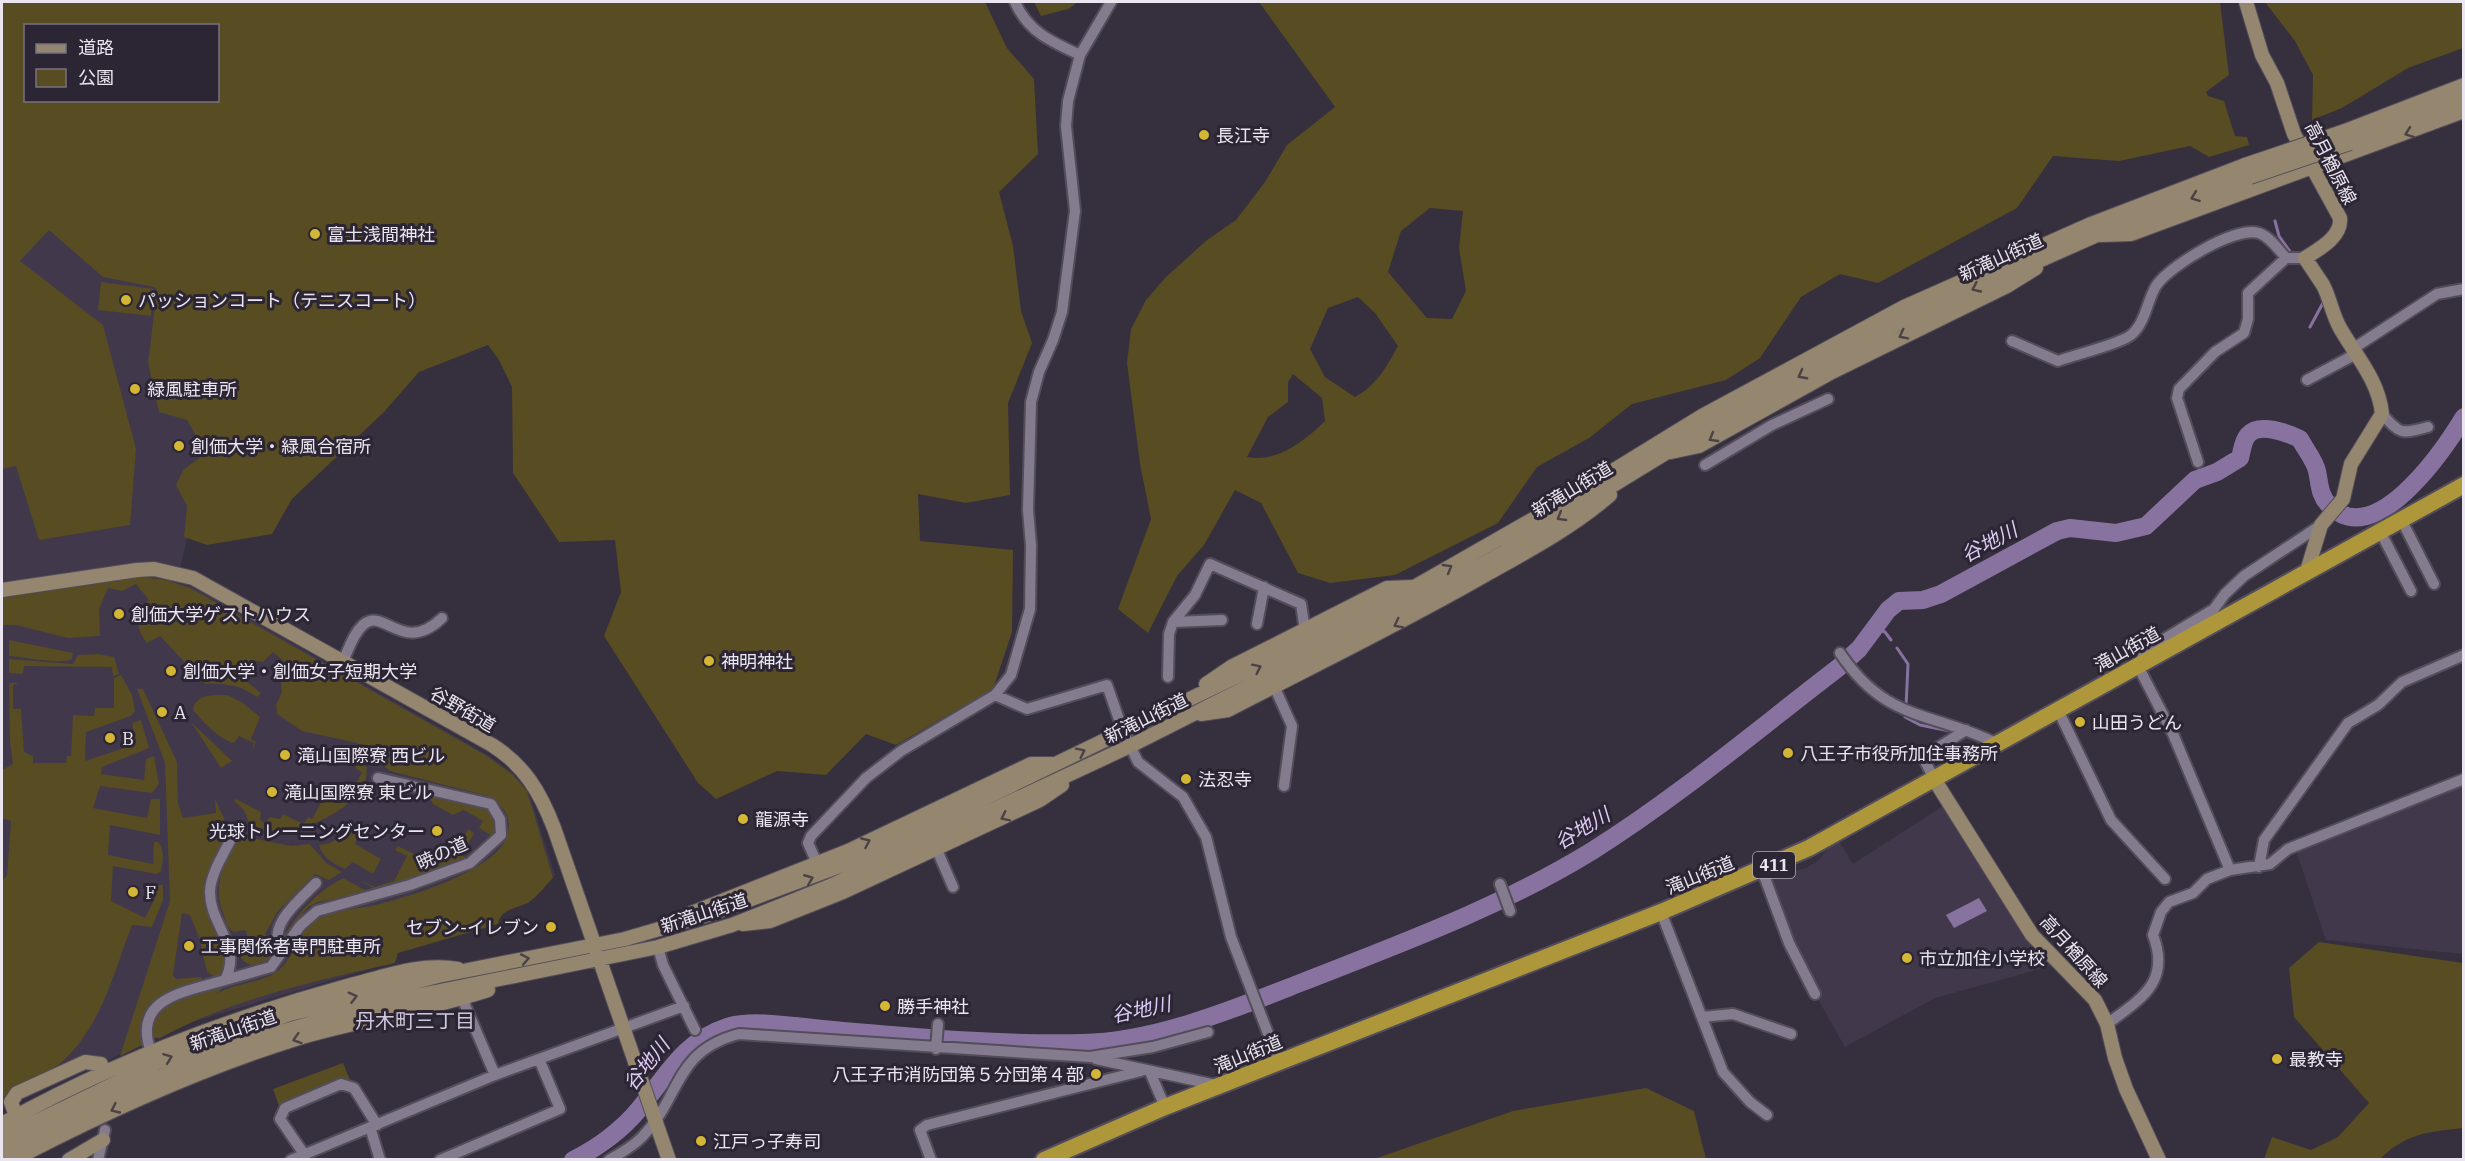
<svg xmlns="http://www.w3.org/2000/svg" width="2465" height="1161" font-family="'IBM Plex Serif','Noto Sans JP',serif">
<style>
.built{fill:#41384c}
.green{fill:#574c22;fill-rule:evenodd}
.water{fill:#8873a0}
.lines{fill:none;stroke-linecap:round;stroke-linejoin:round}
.stream{stroke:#8873a0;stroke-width:3}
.river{stroke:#8873a0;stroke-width:18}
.minor-casing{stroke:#534d5a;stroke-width:14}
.secondary-casing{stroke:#534d5a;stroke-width:16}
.trunk-casing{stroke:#534d5a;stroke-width:20}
.minor{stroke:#847c8e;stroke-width:10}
.secondary{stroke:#94866f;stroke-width:14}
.trunk{stroke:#ae973b;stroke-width:16}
.secondary-bridge-casing{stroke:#534d5a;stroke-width:16;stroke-linecap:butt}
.secondary-bridge{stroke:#94866f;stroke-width:14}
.oneway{stroke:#4b4246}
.poi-dot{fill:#d4b635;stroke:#2c2534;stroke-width:2}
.labels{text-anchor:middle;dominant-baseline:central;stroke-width:6;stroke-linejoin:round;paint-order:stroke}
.shield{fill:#2c2534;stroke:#b1abb7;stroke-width:1.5}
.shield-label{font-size:16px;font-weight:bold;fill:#eae5ef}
.poi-label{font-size:18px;fill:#eae5ef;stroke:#2c2534;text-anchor:start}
.street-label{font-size:18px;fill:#eae5ef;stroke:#2c2534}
.water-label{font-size:20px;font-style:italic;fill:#decbf5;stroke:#2c2534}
.neighbourhood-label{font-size:20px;fill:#d1c8dc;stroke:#2c2534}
</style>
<rect width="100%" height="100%" fill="#362f3e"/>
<path class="built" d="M149,204L207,453L177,582L193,587L488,755L514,774L528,790L555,875L546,880L529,903L386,950L383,965L189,1023L2,1109V210Z
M2463,779V954L2326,940L2295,847Z
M1946,804L2028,938L2051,966L1935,998L1845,1047L1815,994L1765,878L1806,868L1819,860L1837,837L1853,864Z"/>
<path class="green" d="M2,2H985L1007,48L1034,79L1038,154L999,192L1013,246L1021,311L1032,343L1008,403L1010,495L966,503L918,494L920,541L1013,550L1012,632L993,689L896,745L866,734L826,775L777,771L716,799L698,783L604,636L621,592L615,540L559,542L513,473L512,387L499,360L488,345L419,372L384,412L292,499L272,534L207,545L184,537L187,506L176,485L183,470L206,453L187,420L159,412L148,363L157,290L154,287L103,277L49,230L20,261L103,325L136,449L130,525L39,540L16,466L2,469ZM26,26H218V100H26Z
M1034,2H1078L1068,9L1041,16Z
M1259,2H2220L2229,75L2206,92L2208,96L2224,101L2235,136L2247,137L2249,145L2209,157L2190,146L2119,161L2053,156L2017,208L1878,283L1840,274L1801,297L1760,358L1726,380L1632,404L1589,438L1537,467L1498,523L1395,575L1330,583L1298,573L1261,503L1235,490L1204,545L1177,576L1148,633L1118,609L1151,519L1140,464L1127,363L1131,329L1146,300L1166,277L1207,240L1236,220L1265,182L1287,145L1335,107ZM1430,208L1463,211L1459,248L1466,291L1452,319L1427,318L1388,272L1401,231ZM1358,297L1375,313L1398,346C1387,366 1376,386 1355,397L1325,377L1310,349L1328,308ZM1293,374L1322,398L1325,421C1304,441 1278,463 1247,457L1268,417L1288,402V382Z
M2265,2H2463V48L2408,68L2342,108L2312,120L2313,75L2295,41Z
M101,282L154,289L151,316L98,310Z
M142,577L167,580L192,589L487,756L513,775L527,791L553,878C546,885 538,896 529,902C517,909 501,908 498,924L398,953L395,963C316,981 234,998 162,1037C155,1041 159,1035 151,1039C152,1033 151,1026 153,1020C161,997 202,992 223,988L215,995C232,983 257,984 275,973C294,961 297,930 317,919C333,910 357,909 375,905C409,897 500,870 508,833C512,815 502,805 488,796L390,771L357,743L302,731L277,714L276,705L282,692L280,675L288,665L273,652L263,662L251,660L245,680L261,693L257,697C240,685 226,683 205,684L160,636L147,643C134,626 135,616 149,600L136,584L122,591L108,588L99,609L100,636L68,638L16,625H2V598Z
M9,640L73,653L72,659C62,665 24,657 9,656Z
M98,654L114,657L119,674L113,676L112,667L24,666L23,674L9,673V659L73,664L78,655Z
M121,675L132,695L135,711L131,716L86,732L85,761L136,744L132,723L141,720L149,748L102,767L101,774L144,780L146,759L154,756L159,784L152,793L100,786L93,808L147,818L151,799H160V835L110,825L108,855L153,864L154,842H158C165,849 163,862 161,871L157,874L113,866L111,901L145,918L155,898L156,885H163V900L152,927L132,925C114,972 102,1024 64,1060C45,1078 14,1077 2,1104V881L7,875L11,821L2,818V770L13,764L10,742L9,683H19L13,685V709H21L24,752L33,756V763H66L67,756H71L73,715L94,716L95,708H114V678Z
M137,689H143L177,762L178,803L183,818L216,813L215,799L224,818L228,835L209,908L226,961L223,973L217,978L207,972L200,940L190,915L182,913L173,975L176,979L201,977L203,982C167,994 133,997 142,1045L120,1056L170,901L165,763Z
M227,695L243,703L260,717L251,739L256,742L252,751L254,743L239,736L234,743C218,739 204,722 193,710C195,694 213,695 227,695Z
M191,722L232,761L221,768Z
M358,763L366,765C374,800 315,827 287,831C275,832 262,828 250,826L244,810L234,801L236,799L261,812L260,820L265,823L270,817L280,819L283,814L303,824L308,817L312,819L326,794L333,797L341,783L353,789L362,772L355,768Z
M427,793L484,806L497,822L494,837L479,828L483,821L464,810L453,815L433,804Z
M353,825L360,828L355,844L381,859L373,874L353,862L345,869C333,863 323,859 319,845L330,843L353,831Z
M468,829L474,833L462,855L469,859L377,890L359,880L375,887L394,881L407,856L395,850L398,846L437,866L446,849L455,853Z
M246,837L291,846L310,844L326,863L342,872L329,880L315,874L278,911L265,934L272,942V956C249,978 237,957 231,935L248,954L255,953L245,930L234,932C226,928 226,921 223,913C211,884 225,863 240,838Z
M343,878L370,893L318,902L308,907L281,941C296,914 316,892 343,878Z
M2319,942L2463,963V1128C2428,1132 2407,1133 2380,1159H2264L2272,1137L2311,1150L2338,1137L2369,1103L2294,1017L2289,968Z
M343,1063L350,1080L279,1106L273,1089Z
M1646,1088L1694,1111L1706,1159H1374L1513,1111Z"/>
<path class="water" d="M1979,898L1987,911L1954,928L1946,915Z"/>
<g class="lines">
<path class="stream" d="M2275,221L2279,236L2291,253
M2310,327L2324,301
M1875,628L1885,632L1891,640
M1897,648L1908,664L1906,707
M1905,717L1920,725L1955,732"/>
<path class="river" d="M573,1160C598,1148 623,1129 640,1108C667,1075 684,1041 727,1027C755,1018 803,1028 833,1030C915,1037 999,1045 1082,1043C1154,1042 1234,1009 1300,983C1399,944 1501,907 1592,851C1678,797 1757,730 1838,668L1859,649L1888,610L1899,601L1923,600L1941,594L2057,531L2070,528L2116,533L2146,526L2195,480L2217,472L2240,458C2242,451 2243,440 2248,435C2259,422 2288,433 2300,439C2305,449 2315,461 2317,471C2320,484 2319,495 2329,505C2374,552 2442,453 2464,417"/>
<defs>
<path id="minor" d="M1015,2C1028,32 1052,42 1080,55
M2012,341L2058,361C2074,355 2120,344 2131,335C2145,324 2147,301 2156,286C2169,266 2235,226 2259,233C2270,237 2278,249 2286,258H2305
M2354,348L2437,294L2464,289
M2307,380L2356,354
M2382,414C2401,435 2401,434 2428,427
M2198,462L2177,398L2179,389L2215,352L2244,333L2248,319V293L2286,258
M1705,465L1772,425L1828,399
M2401,519L2434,584
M2380,531L2411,591
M1173,622L1195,595L1210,564L1301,604L1305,631
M1257,624L1264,587
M1840,653C1886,722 1930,711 1996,743
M343,661C349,649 353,634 363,625C384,606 402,656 442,618
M1168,677L1169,634L1173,622L1222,620
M1274,686L1292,726L1284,786
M995,695L1027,709L1107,685L1123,731L1138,762L1183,797L1206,837L1231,937L1279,1062
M2058,710L2111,820L2165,879
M1934,779L1923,757L1966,730
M235,831C227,849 211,871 210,891C209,925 243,945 225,980L271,967L300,926L317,911L410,885L470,863L501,835L500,819L491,804L378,778
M937,850L953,887
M817,863L808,843L811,836L866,778L901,751L995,695L1011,675L1030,609L1031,545L1028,510L1031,402L1039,372L1053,340L1062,312L1075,211L1066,126L1068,101L1080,55L1111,2
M2259,867L2264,840L2348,723L2378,705L2402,682L2464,655
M1762,870L1789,943L1815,994
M2230,870L2173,734L2138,666L2146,650L2214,609L2225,594L2244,576L2321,525
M1500,884L1510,911
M1661,912L1723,1072L1750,1102L1767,1115
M658,947L663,965L695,1030
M282,952C265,926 299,901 316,883
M462,998L495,1075
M1702,1017L1733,1014L1791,1034
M2107,1024C2141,999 2171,982 2153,935L2161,912L2169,902L2193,893L2207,879L2230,870L2270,864L2288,849L2464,779
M936,1049L938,1024
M151,1052C131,997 186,992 225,980
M1096,1059L1216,1085
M1150,1072L1165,1107
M370,1127L380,1160
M304,1154L280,1119L285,1108L341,1084L354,1088L377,1125
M98,1160L105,1130
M291,1160L495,1075L684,1006
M440,1160L560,1109L539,1059
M609,1160C621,1153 634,1146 643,1136C682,1095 674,1051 739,1034L1090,1057L1153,1047L1208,1032
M931,1160L920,1130L927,1125L1141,1071"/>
<path id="secondary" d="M2246,2L2262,55L2277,83L2294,134L2340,218C2342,237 2319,249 2305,258C2311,267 2317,276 2323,285C2330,298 2332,314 2340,328C2356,356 2379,381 2382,414L2351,464L2343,499L2321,525L2307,571
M2345,131L2464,85
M2350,143L2464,98
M2101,235L2131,234L2464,111
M1671,452L1699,446L1832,372L2007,286L2036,268
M2,590L137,570L154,569L193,578L492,745C525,766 540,792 554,828L669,1160
M1206,684L1231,667L1387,588L1412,587
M1201,714L1228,710C1315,665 1402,623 1487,574C1530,550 1573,527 1610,495
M1934,779L2032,935L2095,1000L2107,1024L2115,1058L2126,1089L2159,1160
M689,914L848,851L1031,764H1052
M743,924L770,921L843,892L1040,800L1062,785
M16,1116L11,1102L17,1093L85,1062L101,1064
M2,1124C111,1063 227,1019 347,986C383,977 421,962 458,969
M2,1138L157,1063L290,1014L438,976L625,939L714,913L861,858L1374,610L1549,510L1702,416L1904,307L2091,224L2245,165
M2,1153L108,1098L247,1042L376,1004L658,947L732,925L830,886L1130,746L1417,601L1504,552L1700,432L1897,324L2097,235L2250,177
M13,1160C107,1111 201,1068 302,1037C364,1019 428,1010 488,990
M69,1160L103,1140"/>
<path id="trunk" d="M1044,1160L1165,1107L1661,912L1809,848L2464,485"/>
</defs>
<use href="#minor" class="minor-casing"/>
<use href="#secondary" class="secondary-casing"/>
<use href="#trunk" class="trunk-casing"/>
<use href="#minor" class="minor"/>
<use href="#secondary" class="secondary"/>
<use href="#trunk" class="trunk"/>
<defs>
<path id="secondary-bridge" d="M2245,165L2345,131
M2250,177L2350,143"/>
</defs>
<use href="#secondary-bridge" class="secondary-bridge-casing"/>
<use href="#secondary-bridge" class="secondary-bridge"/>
</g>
<defs><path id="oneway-chevron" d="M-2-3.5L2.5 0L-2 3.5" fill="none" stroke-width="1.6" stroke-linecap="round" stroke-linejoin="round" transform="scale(1.5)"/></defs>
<g class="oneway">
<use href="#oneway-chevron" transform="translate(2409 133) rotate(160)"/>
<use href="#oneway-chevron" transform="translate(2195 197) rotate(160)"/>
<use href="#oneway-chevron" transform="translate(1976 288) rotate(155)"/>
<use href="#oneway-chevron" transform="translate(1903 335) rotate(153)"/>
<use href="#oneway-chevron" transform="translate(1802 375) rotate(152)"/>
<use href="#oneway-chevron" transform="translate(1713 438) rotate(150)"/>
<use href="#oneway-chevron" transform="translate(1561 517) rotate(149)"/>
<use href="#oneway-chevron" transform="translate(1448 568) rotate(-30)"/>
<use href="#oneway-chevron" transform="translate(1398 624) rotate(153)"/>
<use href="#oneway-chevron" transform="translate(1257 668) rotate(-26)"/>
<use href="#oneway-chevron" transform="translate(1081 752) rotate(-26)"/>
<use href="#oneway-chevron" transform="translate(1005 817) rotate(154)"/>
<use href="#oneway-chevron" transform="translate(866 842) rotate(-24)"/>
<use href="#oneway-chevron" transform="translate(809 879) rotate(-22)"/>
<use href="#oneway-chevron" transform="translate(525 959) rotate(-11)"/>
<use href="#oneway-chevron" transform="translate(353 997) rotate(-15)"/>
<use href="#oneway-chevron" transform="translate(297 1039) rotate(163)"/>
<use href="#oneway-chevron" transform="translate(168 1058) rotate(-21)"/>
<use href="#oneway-chevron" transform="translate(115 1109) rotate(155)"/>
</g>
<g class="poi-dot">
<circle cx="1204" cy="135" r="6"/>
<circle cx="315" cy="234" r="6"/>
<circle cx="126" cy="300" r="6"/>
<circle cx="135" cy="389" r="6"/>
<circle cx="179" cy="446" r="6"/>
<circle cx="119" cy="614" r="6"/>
<circle cx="709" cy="661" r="6"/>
<circle cx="171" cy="671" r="6"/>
<circle cx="162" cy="712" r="6"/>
<circle cx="2080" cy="722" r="6"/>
<circle cx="110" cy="738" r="6"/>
<circle cx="1788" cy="753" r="6"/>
<circle cx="285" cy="755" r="6"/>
<circle cx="1186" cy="779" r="6"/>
<circle cx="272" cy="792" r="6"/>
<circle cx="743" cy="819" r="6"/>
<circle cx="437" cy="831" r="6"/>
<circle cx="133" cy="892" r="6"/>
<circle cx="551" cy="927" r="6"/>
<circle cx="189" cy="946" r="6"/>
<circle cx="1907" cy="958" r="6"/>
<circle cx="885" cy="1006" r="6"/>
<circle cx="2277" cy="1059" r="6"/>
<circle cx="1096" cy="1074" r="6"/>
<circle cx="701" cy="1141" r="6"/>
</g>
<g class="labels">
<rect class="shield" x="1753" y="852" width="42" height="26" rx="4.5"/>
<g class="shield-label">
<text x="1774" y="865">411</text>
</g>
<g class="poi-label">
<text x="1216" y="135">長江寺</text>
<text x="327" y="234">富士浅間神社</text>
<text x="138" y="300">パッションコート（テニスコート）</text>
<text x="147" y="389">緑風駐車所</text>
<text x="191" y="446">創価大学・緑風合宿所</text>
<text x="131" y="614">創価大学ゲストハウス</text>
<text x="721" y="661">神明神社</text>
<text x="183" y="671">創価大学・創価女子短期大学</text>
<text x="174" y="712">A</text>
<text x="2092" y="722">山田うどん</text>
<text x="122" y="738">B</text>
<text x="1800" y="753">八王子市役所加住事務所</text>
<text x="297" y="755">滝山国際寮 西ビル</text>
<text x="1198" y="779">法忍寺</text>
<text x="284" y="792">滝山国際寮 東ビル</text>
<text x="755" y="819">龍源寺</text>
<text x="425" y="831" text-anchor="end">光球トレーニングセンター</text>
<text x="145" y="892">F</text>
<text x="539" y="927" text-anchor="end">セブン-イレブン</text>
<text x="201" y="946">工事関係者専門駐車所</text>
<text x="1919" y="958">市立加住小学校</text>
<text x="897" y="1006">勝手神社</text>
<text x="2289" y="1059">最教寺</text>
<text x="1084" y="1074" text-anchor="end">八王子市消防団第５分団第４部</text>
<text x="713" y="1141">江戸っ子寿司</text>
</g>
<g class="street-label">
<text transform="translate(2331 163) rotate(63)">高月楢原線</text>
<text transform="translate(2001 257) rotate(-24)">新滝山街道</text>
<text transform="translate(1572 489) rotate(-31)">新滝山街道</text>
<text transform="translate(2127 649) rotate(-29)">滝山街道</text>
<text transform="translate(463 709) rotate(30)">谷野街道</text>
<text transform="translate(1146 718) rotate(-26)">新滝山街道</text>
<text transform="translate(442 853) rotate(-24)">暁の道</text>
<text transform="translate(1700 875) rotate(-22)">滝山街道</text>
<text transform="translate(704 913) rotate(-18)">新滝山街道</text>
<text transform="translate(2074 951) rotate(48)">高月楢原線</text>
<text transform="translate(233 1030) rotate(-19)">新滝山街道</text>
<text transform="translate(1248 1054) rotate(-22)">滝山街道</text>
</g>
<g class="water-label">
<text transform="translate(1989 542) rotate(-28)">谷地川</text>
<text transform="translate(1582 828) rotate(-31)">谷地川</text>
<text transform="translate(1141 1009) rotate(-12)">谷地川</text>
<text transform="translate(646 1064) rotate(-51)">谷地川</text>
</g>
<g class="neighbourhood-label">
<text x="415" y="1020">丹木町三丁目</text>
</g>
</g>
<rect width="2465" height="1161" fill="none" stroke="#eae5ef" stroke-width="6"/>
<rect x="24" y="24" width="195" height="78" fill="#2c2534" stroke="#78727f" stroke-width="1.5"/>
<rect x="36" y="44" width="30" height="9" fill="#94866f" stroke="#78727f" stroke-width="1.5"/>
<text x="78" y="54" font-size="18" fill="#eae5ef">道路</text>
<rect x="36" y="69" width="30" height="18" fill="#574c22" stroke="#78727f" stroke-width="1.5"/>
<text x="78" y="84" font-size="18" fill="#eae5ef">公園</text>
</svg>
